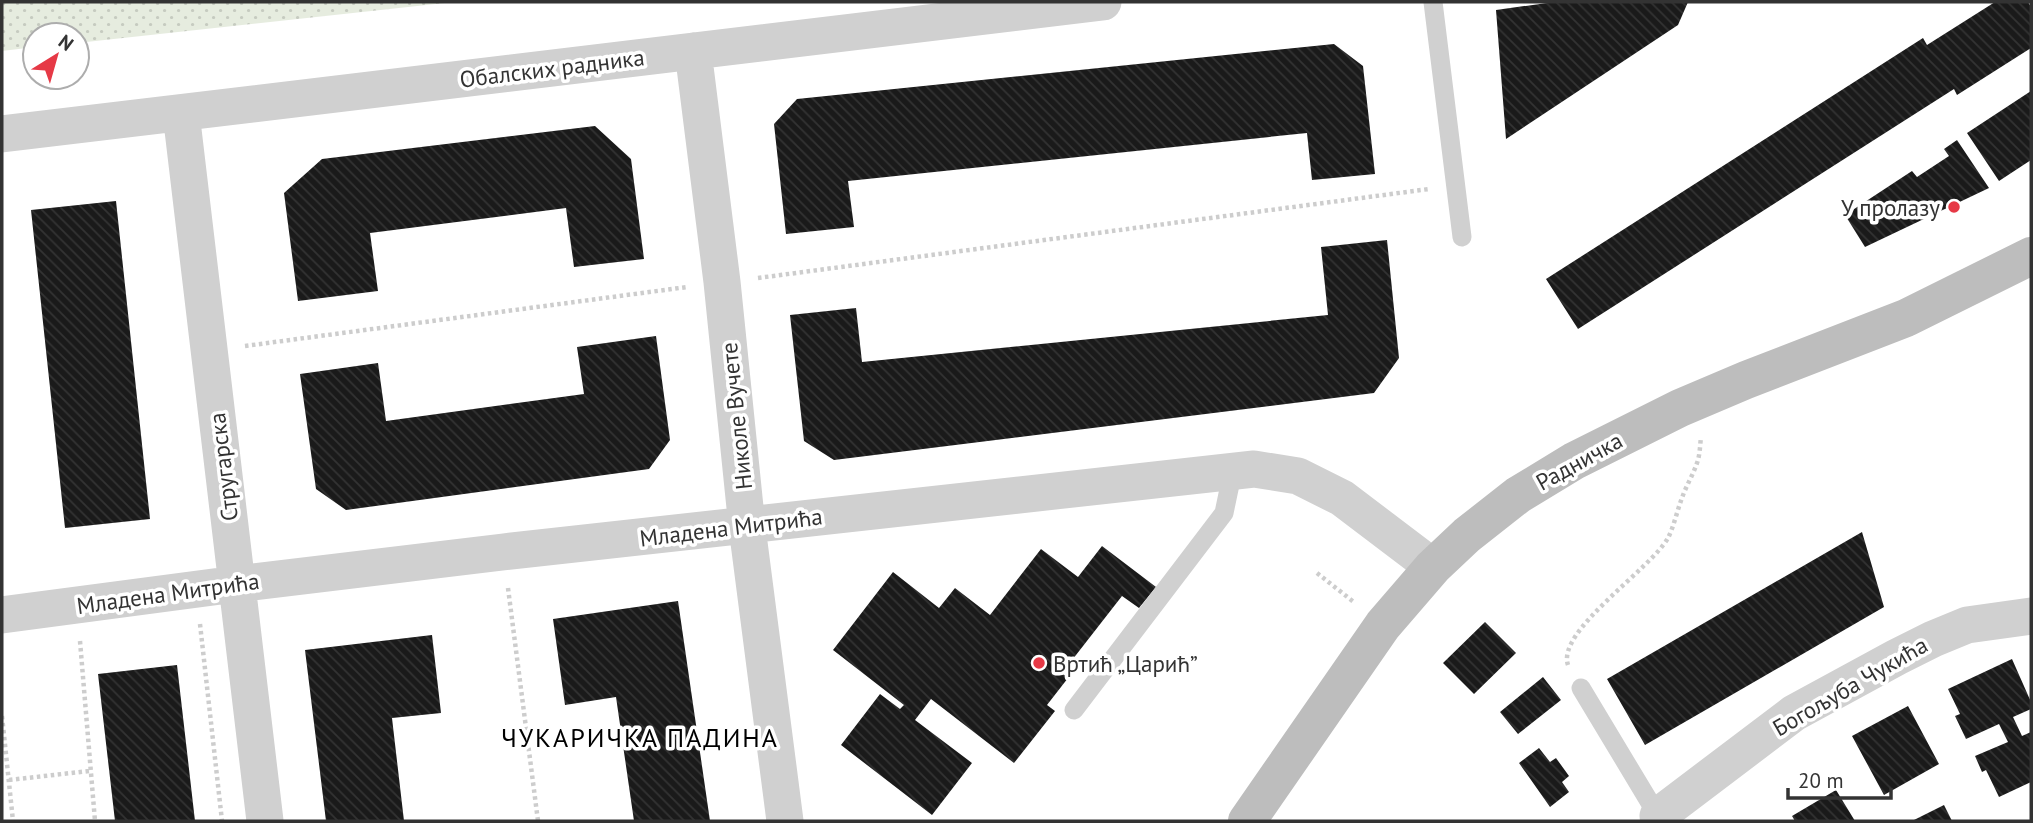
<svg xmlns="http://www.w3.org/2000/svg" width="2033" height="823" font-family="'PT Sans',sans-serif">
<style>
.green{fill:url(#green-dots)}
.building{fill:url(#building-back-hatch)}
.lines{fill:none;stroke-linecap:round;stroke-linejoin:round}
.path{stroke:#cdcdcd;stroke-width:4.5;stroke-dasharray:3.5 3.5;stroke-linecap:butt}
.lane{stroke:#d0d0d0;stroke-width:19}
.street{stroke:#d0d0d0;stroke-width:37}
.secondary{stroke:#bdbdbd;stroke-width:38}
.poi-dot{fill:#e63946;stroke:#fff;stroke-width:2.5}
.labels{text-anchor:middle;dominant-baseline:central;stroke-width:7;stroke-linejoin:round;paint-order:stroke}
.street-label{font-size:23px;fill:#333;stroke:#fff}
.poi-label{font-size:23px;fill:#333;stroke:#fff;text-anchor:end}
.quarter-label{font-size:26px;letter-spacing:2px;fill:#000;stroke:#fff}
</style>
<defs>
<pattern id="green-dots" width="8" height="8" patternUnits="userSpaceOnUse" patternTransform="scale(1.75)"><rect width="8" height="8" fill="#e6ecdf"/><path d="M2 2h.1M6 6h.1" fill="none" stroke="#c6cbc0" stroke-width="1.8" stroke-linecap="round"/></pattern>
<pattern id="building-back-hatch" width="6" height="6" patternUnits="userSpaceOnUse" patternTransform="scale(1.75)"><rect width="6" height="6" fill="#1a1a1a"/><path d="M-1 5l2 2M0 0l6 6M5-1l2 2" fill="none" stroke="#333"/></pattern>
</defs>
<rect width="100%" height="100%" fill="#fff"/>
<path class="green" d="M2,2H454L77,43V35H35V47L2,51Z"/>
<path class="building" d="M1554,2H1688L1678,25L1506,139L1496,10Z
M1995,2H2028L2031,7V48L1957,95L1954,89L1578,329L1546,279L1923,38L1927,45Z
M1334,44L1363,66L1375,174L1312,180L1307,133L848,181L854,227L786,234L774,124L797,99Z
M2031,91V160L1999,181L1967,133Z
M595,126L631,159L644,259L574,267L566,208L370,233L378,291L298,301L284,193L322,159Z
M1957,140L1989,188L1865,247L1845,215L1912,171L1917,177L1949,156L1944,149Z
M116,201L150,519L65,528L31,210Z
M1387,240L1399,358L1374,393L834,460L804,441L790,315L856,308L862,362L1328,315L1321,247Z
M656,336L670,440L649,469L346,510L316,489L300,374L378,363L386,421L584,394L577,347Z
M1862,532L1884,607L1645,745L1607,679Z
M1102,546L1156,587L1139,608L1122,596L1062,673L1068,678L1047,705L1055,711L1014,763L931,699L915,720L972,763L932,815L841,745L880,694L900,709L904,705L833,650L893,572L939,608L955,588L990,615L1041,549L1078,577Z
M678,601L710,821H634L616,697L565,705L553,619Z
M1485,622L1516,653L1474,694L1443,663Z
M432,635L441,713L392,718L404,821H326L305,650Z
M2012,659L2031,702V709L2013,717L2022,736L2031,732V782L1999,797L1986,770L1982,772L1975,756L2008,742L1999,724L1966,739L1955,716L1960,714L1948,689Z
M177,665L195,821H115L98,674Z
M1543,677L1561,700L1518,734L1500,712Z
M1908,706L1939,764L1884,795L1852,736Z
M1539,748L1550,762L1556,758L1569,776L1562,782L1569,792L1550,807L1519,763Z
M1836,790L1855,821H1795L1792,816Z
M1944,805L1952,821H1912Z"/>
<g class="lines">
<path class="path" d="M758,278L1429,189
M245,346L687,287
M1317,573L1355,603
M508,588L538,821
M200,624L222,821
M80,641L95,821
M1568,665C1556,631 1651,569 1668,538C1674,526 1677,511 1682,498C1686,486 1693,475 1697,463C1700,455 1700,445 1701,437
M2,716L13,821
M9,780L89,771"/>
<path class="lane" d="M1433,2L1462,237
M1581,688L1658,816
M1074,710L1224,513L1233,470"/>
<path class="street" d="M693,51L722,282L747,527L785,821
M181,113L265,821
M2,134L1103,2
M2,615L236,584L503,552L1254,469L1298,476L1342,498L1433,567
M1661,821L1658,816L1794,713L1897,657L1933,639L1967,625L2031,616"/>
<path class="secondary" d="M1247,821L1383,625L1433,567L1467,535L1518,495L1574,461L1680,408L1746,380L1906,318L2031,256"/>
</g>
<g class="poi-dot">
<circle cx="1954" cy="207" r="7"/>
<circle cx="1039" cy="663" r="7"/>
</g>
<g class="labels">
<g class="street-label">
<text transform="translate(552 68) rotate(-7)">Обалских радника</text>
<text transform="translate(736 416) rotate(-96)">Николе Вучете</text>
<text transform="translate(1579 461) rotate(-29)">Радничка</text>
<text transform="translate(223 467) rotate(-97)">Стругарска</text>
<text transform="translate(731 527) rotate(-7)">Младена Митрића</text>
<text transform="translate(168 593) rotate(-8)">Младена Митрића</text>
<text transform="translate(1850 686) rotate(-30)">Богољуба Чукића</text>
</g>
<g class="poi-label">
<text x="1940" y="207">У пролазу</text>
<text x="1053" y="663" text-anchor="start">Вртић „Царић”</text>
</g>
<g class="quarter-label">
<text x="640" y="737">ЧУКАРИЧКА ПАДИНА</text>
</g>
</g>
<rect width="2033" height="823" fill="none" stroke="#333333" stroke-width="7"/>
<g transform="translate(56 56) rotate(37)"><circle r="33" fill="#ffffff" stroke="#adadad" stroke-width="2"/>
<path d="M0-5L12 26L0 18L-12 26Z" fill="#e63946"/>
<text y="-10" font-size="19" font-weight="bold" text-anchor="middle" fill="#333333">N</text>
</g>
<path d="M1788 788v10h103v-10" fill="none" stroke="#333333" stroke-width="3.5"/>
<text x="1798" y="788" font-size="21" fill="#333333" stroke="#ffffff" stroke-width="5" paint-order="stroke">20 m</text>
</svg>
